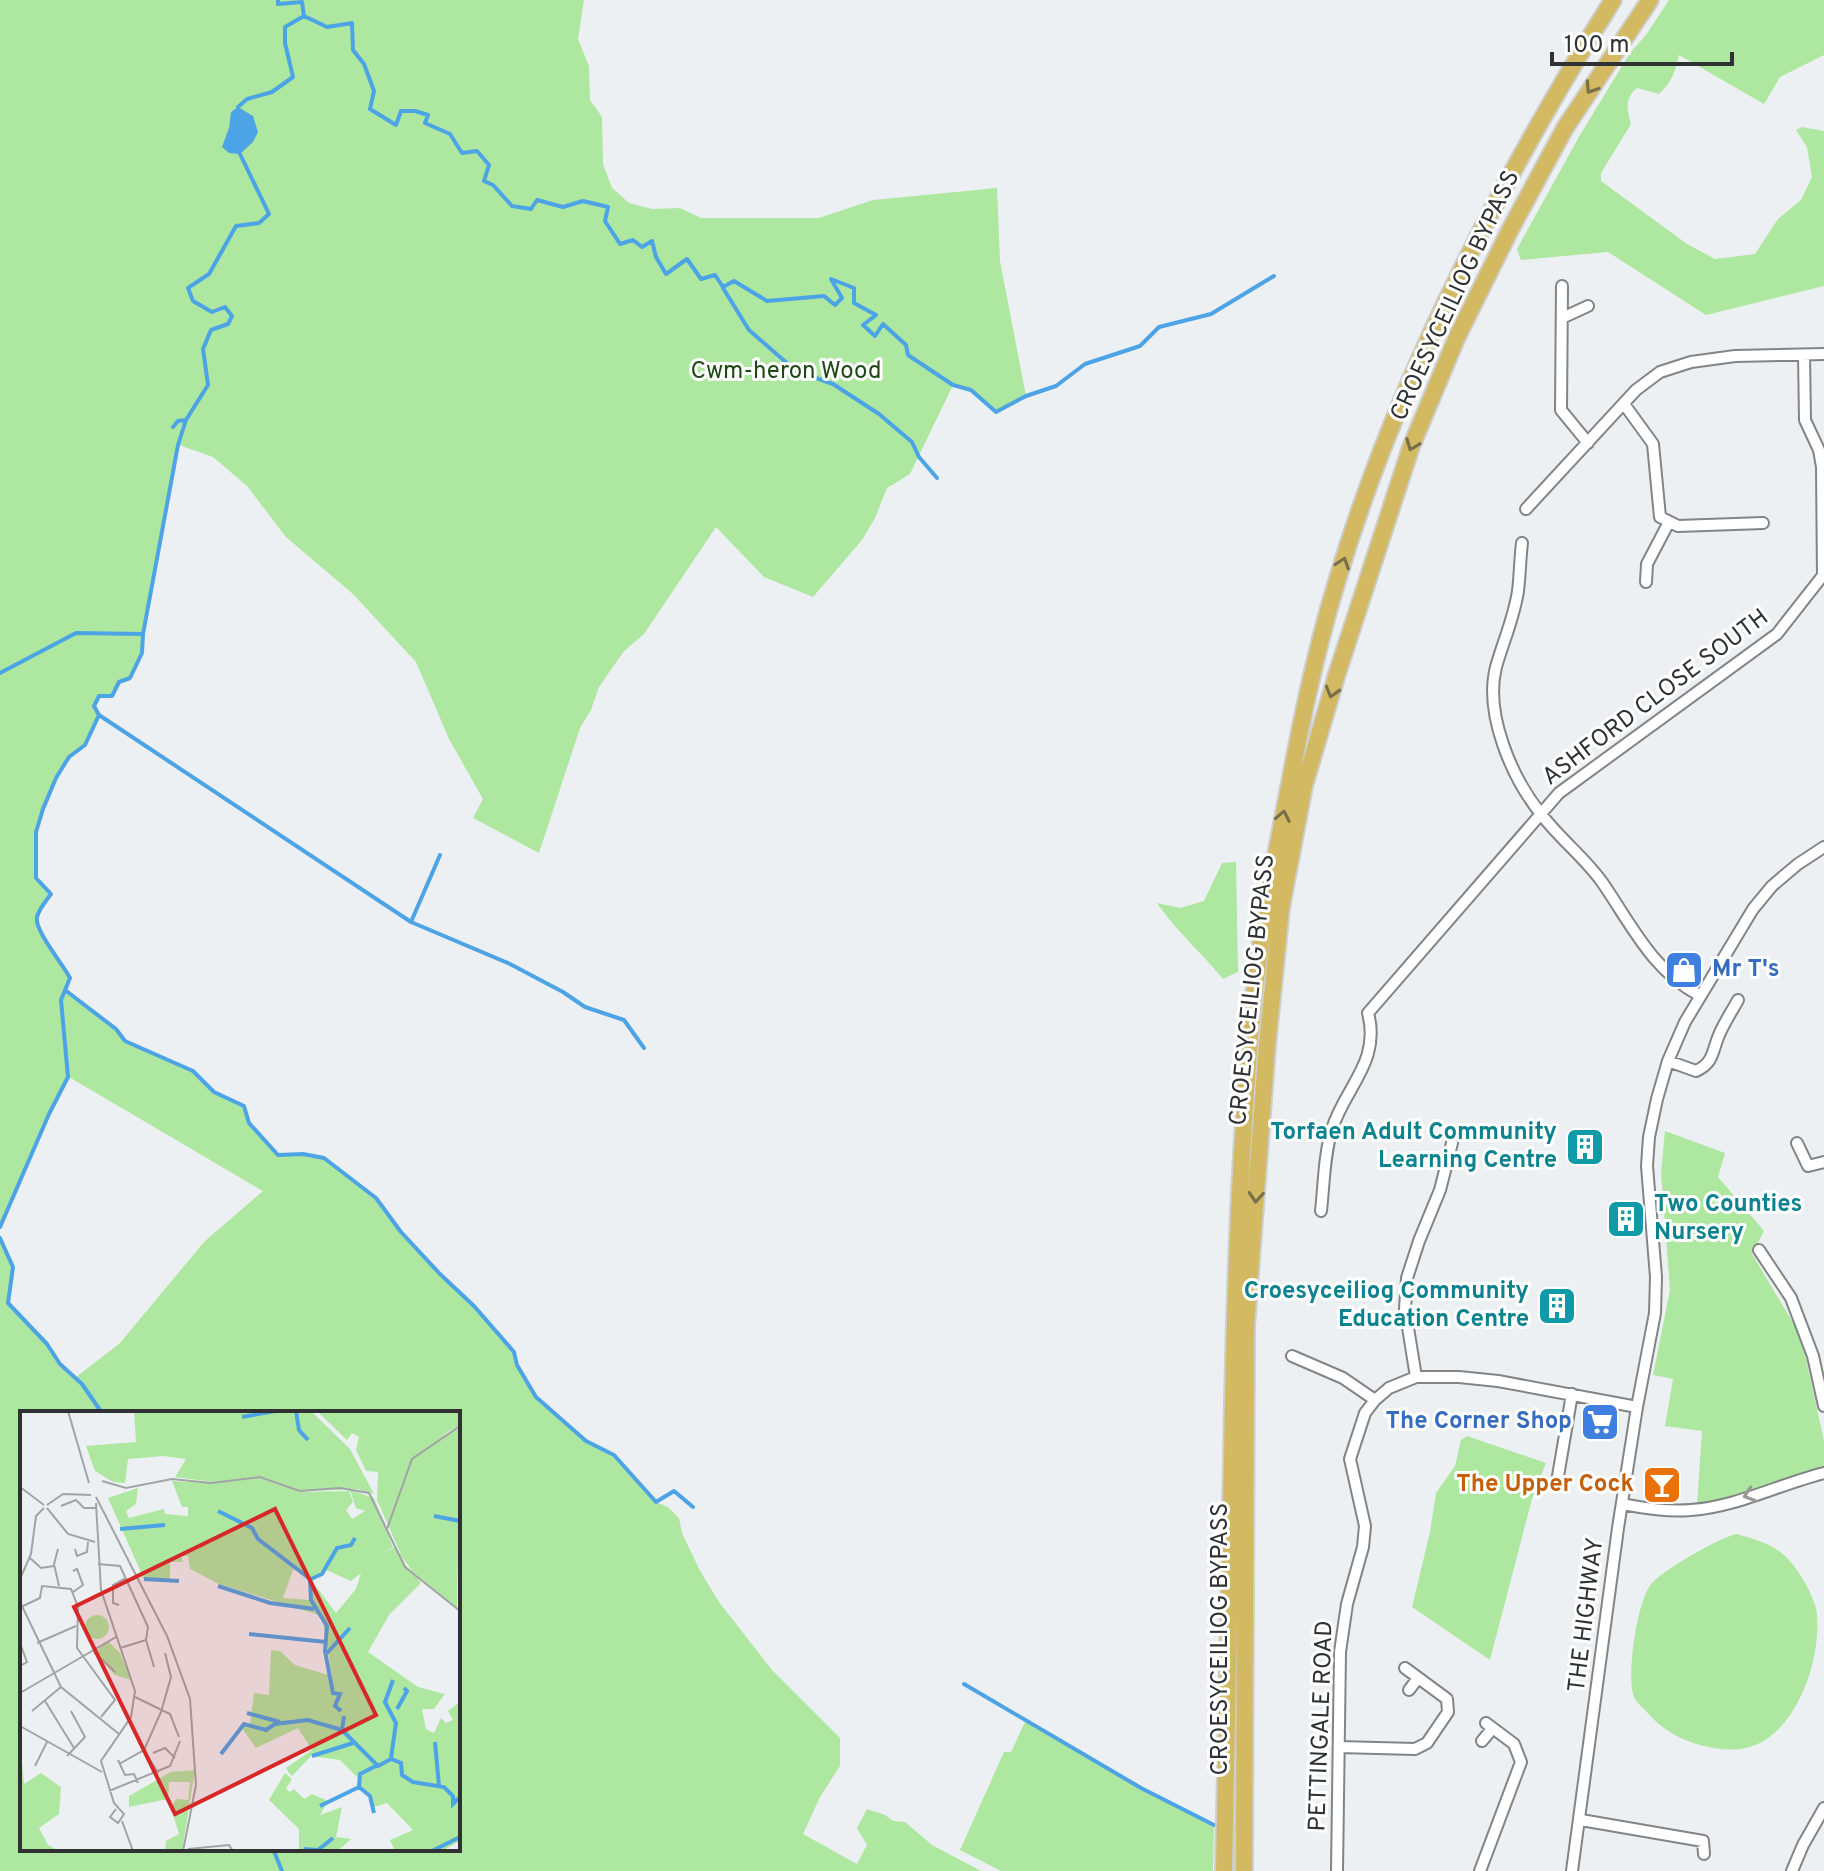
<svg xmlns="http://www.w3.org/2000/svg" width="1824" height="1871" font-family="Overpass,sans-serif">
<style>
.green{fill:#ade7a0;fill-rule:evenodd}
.water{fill:#4ca4e6}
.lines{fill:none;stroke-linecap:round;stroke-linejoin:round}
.stream{stroke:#4ca4e6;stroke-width:4}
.minor-casing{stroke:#828587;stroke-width:14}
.trunk-casing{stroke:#cdcece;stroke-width:20}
.minor{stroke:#fff;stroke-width:10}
.trunk{stroke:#d3ba62;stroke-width:16}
.oneway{stroke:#796f48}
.oneway2{stroke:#989898}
.labels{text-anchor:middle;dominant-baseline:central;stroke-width:6;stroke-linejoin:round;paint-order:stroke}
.street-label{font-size:24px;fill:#303132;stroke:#fff}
.park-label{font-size:24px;fill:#1e4914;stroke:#fff}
.shop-label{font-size:24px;font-weight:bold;fill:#366cbe;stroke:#fff;text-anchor:start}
.culture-label{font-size:24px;font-weight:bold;fill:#0d838f;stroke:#fff;text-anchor:end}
.food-label{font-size:24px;font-weight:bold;fill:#c56008;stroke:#fff;text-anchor:end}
.inset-river{fill:none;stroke:#4ca4e6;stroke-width:4}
.inset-road{fill:none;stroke:#a1a4a5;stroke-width:2}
.view{fill:#d62828;fill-opacity:0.15;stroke:#d62828;stroke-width:4}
.inset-edge{fill:none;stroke:#303132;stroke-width:4}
</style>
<rect width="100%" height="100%" fill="#edf0f2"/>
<path class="green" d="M0,0H584L578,39L589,66L590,100L602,117L603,164L612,188L629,203L652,209L680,208L701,218H819L873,200L997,188L1000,261L1026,396L996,412L971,390L953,385L910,474L887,488L875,518L862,540L813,597L764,577L716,527L644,634L624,651L599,687L591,710L580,728L539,853L473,818L483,799L449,739L416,662L353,594L286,537L247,486L213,457L179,445L160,534L142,653L130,678L119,682L112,696L99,697L94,706L99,715L85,745L69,757L56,778L43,809L36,832V878L51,894C46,901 39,909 37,917C34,929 63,964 70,978L66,991L116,1029L125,1041L193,1071L214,1092L244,1106L249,1123L278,1155L303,1154L324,1158L376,1198L401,1232L440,1274L474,1306L514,1352L517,1365L536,1398L586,1441L614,1455L656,1502L668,1507L679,1518L682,1533L699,1569L719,1602L772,1670L840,1738V1766L820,1797L803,1834L857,1864L867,1845L857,1828L867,1809L885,1815L893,1821L905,1822L932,1845L981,1871H0V1238L13,1267L8,1303L47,1344L60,1364L75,1378L120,1343L204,1242L263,1191L69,1077L49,1114L0,1227ZM22,1413H458V1849H22Z
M1669,0H1824V55L1780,77L1764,104L1679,55C1675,72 1672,82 1659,94L1637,88C1624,99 1627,109 1631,124L1601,173V181L1687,244L1715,259L1755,254L1778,219L1801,200L1812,177L1807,147L1796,130L1802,127L1824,131V286L1706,315L1608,252L1521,260L1517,249L1580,135L1630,53L1646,35Z
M1236,862L1238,972L1223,979C1201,952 1178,933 1157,903L1180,908L1204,901L1222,863Z
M1665,1131L1725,1153L1718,1177L1764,1231L1752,1254L1801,1336L1824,1441V1471L1697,1505L1702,1431L1665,1426L1673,1379L1653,1375L1670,1290L1661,1173Z
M1467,1436L1546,1463L1532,1499L1490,1660L1412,1607L1430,1532L1436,1493L1455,1466L1461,1440Z
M1736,1534C1752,1538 1773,1544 1785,1556C1798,1568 1811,1591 1816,1608C1824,1654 1797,1737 1746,1748C1734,1751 1716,1749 1704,1746C1679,1740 1661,1729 1644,1709C1640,1705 1634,1700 1633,1694C1627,1673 1637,1599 1652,1583C1665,1569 1717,1539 1736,1534Z
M1025,1722L1141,1788L1214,1825L1213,1871H1001L960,1850L1004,1752H1011Z"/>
<path class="water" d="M238,107L253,116L258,132L253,142L240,154L229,153L222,147L229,128L231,112Z"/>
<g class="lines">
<path class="stream" d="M304,16L327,27L352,23L353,50L364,64L374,91L370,109L396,125L401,111H415L428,115L425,123L450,134L462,153L477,151L489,165L484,181L493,185L512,206L531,209L537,200L563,207L583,201L608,207L605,221L620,244L633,240L642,247L652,241L656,257L666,274L687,259L701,279L715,275L723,287L734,281L767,301L824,296L835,305L842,298L831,279L854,288V303L876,315L863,325L875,336L883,324L906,345L908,355L953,385L971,390L996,412L1026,396L1056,386L1085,364L1140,346L1159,327L1211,314L1274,276
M238,107L247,99L272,92L293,77L285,43V27L304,16L302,2L278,4V0
M723,288L749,330L796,371L833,384L879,414L912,442L919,457L937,478
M173,427L178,421L186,420
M0,673L76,633L143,634
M99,715L411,922L510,964L563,992L585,1007L624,1020L644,1048
M411,922L440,855
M65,990L116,1029L125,1041L193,1071L214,1092L244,1106L249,1123L278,1155L303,1154L324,1158L376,1198L401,1232L440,1274L474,1306L514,1352L517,1365L536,1397L586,1441L614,1455L656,1502L674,1491L693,1507
M0,1227L49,1114L68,1077L61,1000L70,978C63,964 34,930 37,917C39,909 46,901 51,894L36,878V832L43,809L56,778L69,757L85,745L99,715L94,706L99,696H112L119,682L130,678L142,653L143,634L178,445L186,420L208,385L203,349L211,330L228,324L232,316L225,307L212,312L193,301L188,288L209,274L236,226L259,223L269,214L240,154
M0,1238L13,1267L8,1303L47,1344L60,1364L82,1384L102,1413
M964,1684L1141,1788L1214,1825
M273,1849L282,1871"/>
<defs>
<path id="minor" d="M1562,286L1561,410L1588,443
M1562,318L1588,306
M1804,355L1805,420L1819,450L1822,467L1823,575
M1624,404L1653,444L1660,517L1678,526L1763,523
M1526,509L1636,390L1660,372L1691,362L1735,356L1824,354
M1522,543C1520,559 1520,575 1518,591C1514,618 1503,642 1496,667C1484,714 1512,778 1541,814C1559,838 1584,857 1602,882C1631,924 1652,970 1699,995
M1646,582L1647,564L1669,522
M1668,1061L1696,1071C1714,1063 1712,1051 1719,1035C1724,1023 1732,1011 1738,1000
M1797,1143L1808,1166L1824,1162
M1321,1211C1324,1184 1324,1155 1332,1129C1345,1087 1381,1062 1368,1013L1559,793L1777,634L1824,574
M1759,1250L1791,1298L1813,1356L1824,1406
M1292,1356L1343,1378L1375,1400
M1416,1377L1405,1309L1407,1278L1419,1241L1440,1190L1452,1143
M1557,1482L1572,1394
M1622,1504C1645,1508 1667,1512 1691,1510C1736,1507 1780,1484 1824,1473
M1409,1690L1418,1678
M1482,1741L1492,1729
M1339,1747L1415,1749L1427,1743L1448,1712L1447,1699L1405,1668
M1581,1820L1703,1841L1704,1854
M1337,1871L1340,1652L1347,1604L1363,1547L1365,1526L1350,1459L1365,1413L1375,1400L1389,1388L1416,1377H1459L1498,1381L1637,1407
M1480,1871L1521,1762L1514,1744L1486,1723
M1572,1871L1618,1528L1637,1407L1655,1313L1656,1277L1647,1166L1649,1137L1657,1099L1668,1061L1685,1022L1753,909L1772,886L1798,864L1824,847
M1792,1871L1803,1845L1824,1808"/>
<path id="trunk" d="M1224,1871C1227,1734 1229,1597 1232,1461C1234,1324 1238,1187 1249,1051C1254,973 1268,895 1283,819C1298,739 1313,659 1337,581C1397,379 1502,178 1613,0
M1244,1871L1246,1326L1267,1046L1281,908L1304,786L1337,674L1411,447L1457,337L1510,230L1565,128L1650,0"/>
</defs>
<use href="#minor" class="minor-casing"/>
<use href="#trunk" class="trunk-casing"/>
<use href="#minor" class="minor"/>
<use href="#trunk" class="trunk"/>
</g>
<defs><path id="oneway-chevron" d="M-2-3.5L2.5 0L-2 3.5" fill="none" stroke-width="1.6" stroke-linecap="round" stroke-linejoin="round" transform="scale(2)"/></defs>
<g class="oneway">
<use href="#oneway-chevron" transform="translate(1591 88) rotate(123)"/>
<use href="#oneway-chevron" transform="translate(1412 445) rotate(111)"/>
<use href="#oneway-chevron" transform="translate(1343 563) rotate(-71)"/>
<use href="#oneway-chevron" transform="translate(1332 692) rotate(106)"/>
<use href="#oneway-chevron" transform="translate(1283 816) rotate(-79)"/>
<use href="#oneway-chevron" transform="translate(1256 1197) rotate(94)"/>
</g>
<use class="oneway2" href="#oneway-chevron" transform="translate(1749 1495) rotate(162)"/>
<defs>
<symbol id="shop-square" viewBox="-11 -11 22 22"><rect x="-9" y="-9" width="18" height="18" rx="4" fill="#3f7fe0" stroke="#fff"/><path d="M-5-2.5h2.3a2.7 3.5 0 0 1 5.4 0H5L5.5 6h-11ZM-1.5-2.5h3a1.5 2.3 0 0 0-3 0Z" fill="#fff"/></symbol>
<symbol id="building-square" viewBox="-11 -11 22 22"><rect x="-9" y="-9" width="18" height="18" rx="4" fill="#0f9aa8" stroke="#fff"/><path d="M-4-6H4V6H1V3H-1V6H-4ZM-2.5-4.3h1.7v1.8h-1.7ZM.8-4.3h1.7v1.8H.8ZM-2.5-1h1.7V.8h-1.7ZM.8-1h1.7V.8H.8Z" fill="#fff"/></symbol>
<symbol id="supermarket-square" viewBox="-11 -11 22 22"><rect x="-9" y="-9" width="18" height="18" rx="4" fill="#3f7fe0" stroke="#fff"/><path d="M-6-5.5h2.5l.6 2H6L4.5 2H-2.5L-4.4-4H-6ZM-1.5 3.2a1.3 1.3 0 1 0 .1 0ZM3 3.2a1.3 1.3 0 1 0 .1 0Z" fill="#fff"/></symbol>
<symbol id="bar-square" viewBox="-11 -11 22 22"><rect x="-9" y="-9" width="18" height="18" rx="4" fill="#e8710a" stroke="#fff"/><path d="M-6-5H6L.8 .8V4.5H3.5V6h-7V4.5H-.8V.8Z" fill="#fff"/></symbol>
</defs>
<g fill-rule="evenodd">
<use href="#shop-square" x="1662" y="948" width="44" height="44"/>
<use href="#building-square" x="1563" y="1125" width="44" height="44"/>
<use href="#building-square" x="1604" y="1197" width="44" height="44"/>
<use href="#building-square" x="1535" y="1284" width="44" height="44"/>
<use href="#supermarket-square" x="1578" y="1400" width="44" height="44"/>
<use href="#bar-square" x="1640" y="1463" width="44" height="44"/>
</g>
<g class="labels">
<g class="street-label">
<text transform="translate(1456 296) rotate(-65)">CROESYCEILIOG BYPASS</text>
<text transform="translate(1656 698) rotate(-37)">ASHFORD CLOSE SOUTH</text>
<text transform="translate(1253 990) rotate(-84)">CROESYCEILIOG BYPASS</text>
<text transform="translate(1587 1615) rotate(-83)">THE HIGHWAY</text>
<text transform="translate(1221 1639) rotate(-90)">CROESYCEILIOG BYPASS</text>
<text transform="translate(1322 1726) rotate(-88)">PETTINGALE ROAD</text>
</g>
<g class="park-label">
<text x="786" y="372">Cwm-heron Wood</text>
</g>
<g class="shop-label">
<text x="1712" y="970">Mr T's</text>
<text x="1572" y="1422" text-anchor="end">The Corner Shop</text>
</g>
<g class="culture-label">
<text x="1557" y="1133">Torfaen Adult Community<tspan x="1557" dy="28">Learning Centre</tspan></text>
<text x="1654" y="1205" text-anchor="start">Two Counties<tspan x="1654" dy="28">Nursery</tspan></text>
<text x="1529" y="1292">Croesyceiliog Community<tspan x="1529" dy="28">Education Centre</tspan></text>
</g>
<g class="food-label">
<text x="1634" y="1485">The Upper Cock</text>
</g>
</g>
<g transform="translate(20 1411)">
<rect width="440" height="440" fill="#edf0f2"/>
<path d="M114,0H291L330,38L354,83L337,78L283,80L240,65L193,71L155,66L166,48L143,45L108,48L105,72L93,71L75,60L66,35L116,31ZM297,0H440V14L419,26L440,17L437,197L386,155L357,89L358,61L346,60L336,39L339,26L332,22L327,29ZM238,66L282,81L329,80L333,91L326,99L332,108L345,100L336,97L330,79L354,87L373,136L362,142L375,136L401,172L369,204L348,241L398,276L425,283L414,298H402L406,318L414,322L421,307L426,312L433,309L428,300L440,291V430L422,440H375L370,429L393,419L367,392L354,396L348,381L339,376L341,370L320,349L291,345L272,365L269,362L266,357L292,339L278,317L236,337L221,316L230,313L234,282L249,284L251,239L260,240L275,254L312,265L302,205L199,173L170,158L168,145H161L163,151H150V170L124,168L88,87L118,77L116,93L106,100L109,107L144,98L145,103L168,105V96H162L152,70L189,72ZM274,156L290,168V189L263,187ZM304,158L331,170L341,162L336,178L316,202L291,169ZM65 216a12 12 0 1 1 24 0a12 12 0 1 1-24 0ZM88,230L100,242L111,269L95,264L75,241ZM0,328L4,373L21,362L41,376L39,403L19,417L28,434L39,440H0ZM175,359L162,440H145L146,430L159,423L151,397L156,388L168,389L170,371H149L148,388L109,396V385L151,361ZM265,362L272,368L266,378L270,381L274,378L284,388L292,383L308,390L300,404L322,396L316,426L331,428L320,438L279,439V418L249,389Z" fill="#ade7a0" fill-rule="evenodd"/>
<path class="inset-river" d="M276,0L279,19L288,29M222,6L255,0M198,100L232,117L238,128L290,168L291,189L307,215L305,240L313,282L320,283L315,295L321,300M414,105L440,110M100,118L145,114M124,168L159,170M291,168L302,163L317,137L331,134L335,127M198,175L250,192L294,198M229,223L306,231M307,242L330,217M377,298L387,280L384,277M227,302L260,311M324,305L322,319L358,355L371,348L381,352L382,364L393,371L424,376L433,385V393L440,386M415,331L419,375M201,343L224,313L246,319L255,313L288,309L322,319M292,345L333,332M371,347L376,312L365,291L373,269M339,376L350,385L354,402M300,395L339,376L340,363L356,355M284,438L298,439L313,427M412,440L440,426"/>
<path class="inset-road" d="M48,0L69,72M82,70L106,77L152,68L191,72L240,66L280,80L320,77L349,82L385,156L440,200M0,76L24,94M76,86L147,225L170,288L176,374L163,440M76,92L81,179L115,280L111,306L81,350L94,392L104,403L98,412L90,406L96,398M27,94L43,83L71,84M41,95L56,89L64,97H77M27,97L48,123L75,131M367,118L392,48L440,15M38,138L34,153L39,175M55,138L57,145L67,141L68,131M10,147L21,157L34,155M78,153L100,155L128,216L126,229L100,237M0,168L11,143L16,105L24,97M53,181L63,174L57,158L53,160M0,191L41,276L99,323M99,194L93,192V174L106,167M3,195L20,187L22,175L51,178L58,196L57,237L95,289L81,306M126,229L134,256M0,232L7,251L0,255M17,232L56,215M74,241L95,261M0,282L96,226M115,286L150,303L159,326M25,290L54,337M12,300L41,276M0,315L82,361M124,339L138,362M133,342L145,337L155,347M47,345L65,326L51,300M98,349L105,364L114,363L118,372M99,353L124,339L141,301L151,266L145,242M15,355L27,331M89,380L150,355L160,330M102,410L113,440M168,438L209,434L213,440"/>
<path class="view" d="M255,98L356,304L155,403L54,196Z"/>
<rect width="440" height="440" class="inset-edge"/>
</g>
<path d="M1552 52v12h180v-12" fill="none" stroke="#303132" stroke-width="4"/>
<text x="1564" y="52" font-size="24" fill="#303132" stroke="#ffffff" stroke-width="6" paint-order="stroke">100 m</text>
</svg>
